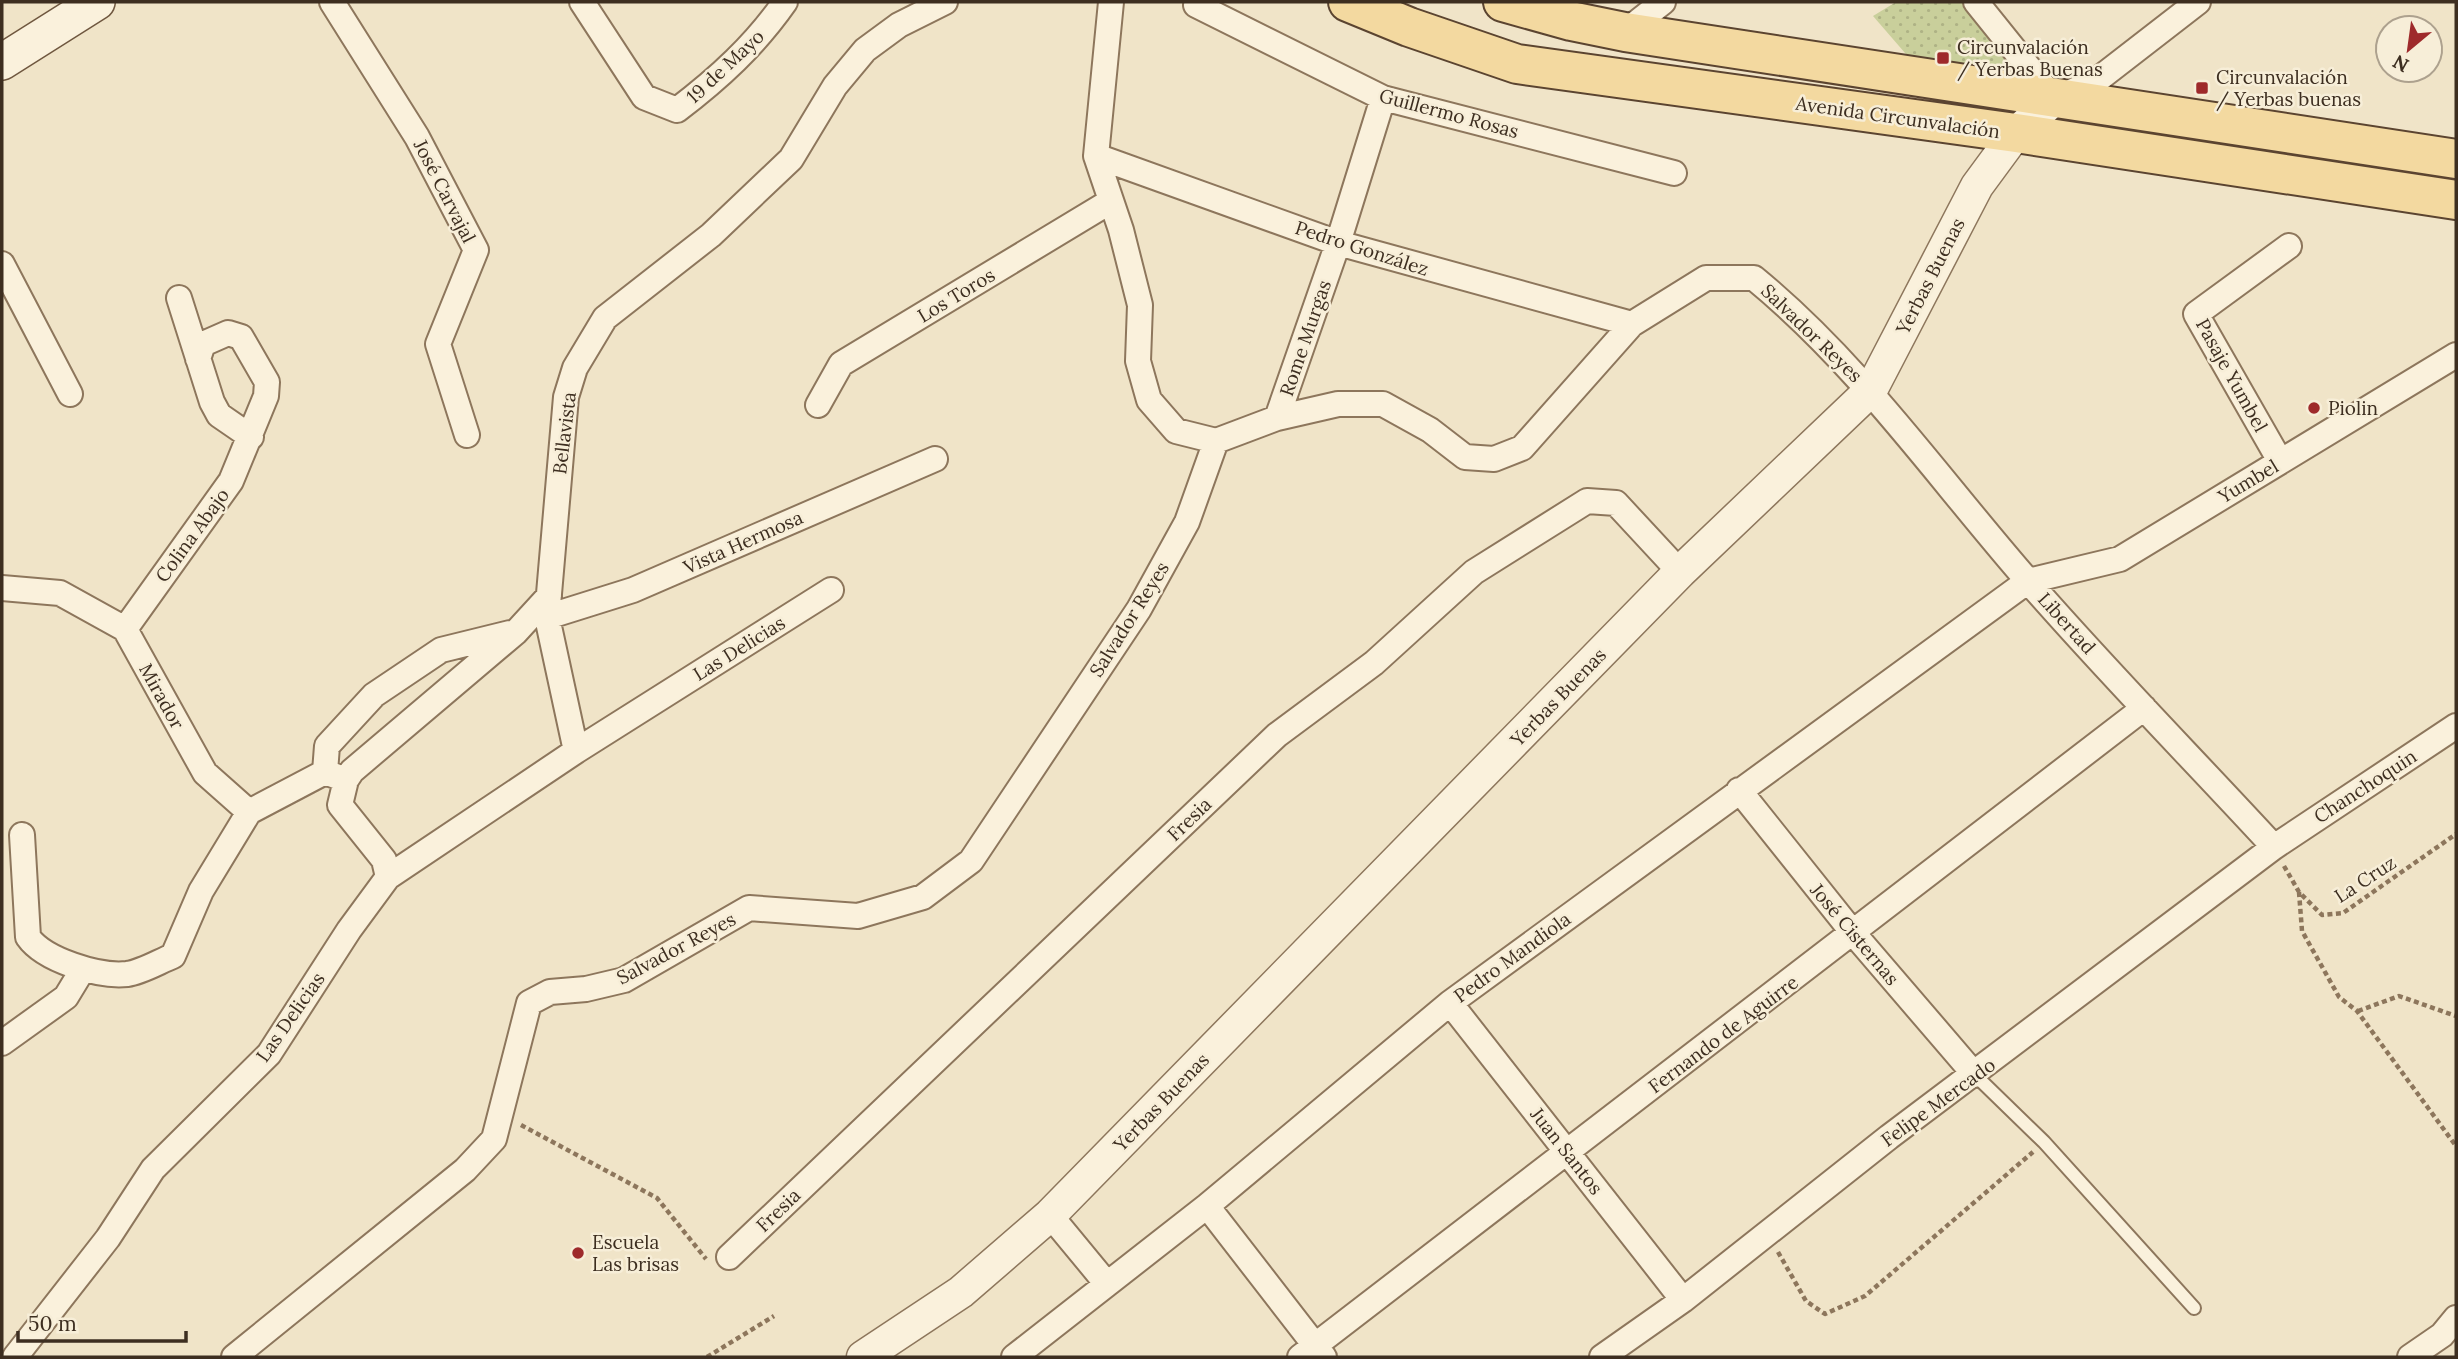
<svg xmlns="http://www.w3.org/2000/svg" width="2458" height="1359" font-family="Lora,serif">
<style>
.park{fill:url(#park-dots)}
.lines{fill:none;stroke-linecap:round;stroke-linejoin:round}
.service-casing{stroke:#8d765c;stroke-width:16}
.minor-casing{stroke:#8d765c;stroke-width:28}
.tertiary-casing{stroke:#8d765c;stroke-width:35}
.secondary-casing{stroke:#6f573f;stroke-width:38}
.primary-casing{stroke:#5b4430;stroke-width:42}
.path{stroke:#8d765c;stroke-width:4.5;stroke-dasharray:5 3.5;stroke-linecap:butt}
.service{stroke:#faf1dc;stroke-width:12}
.minor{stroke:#faf1dc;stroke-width:24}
.tertiary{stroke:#faf1dc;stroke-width:32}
.secondary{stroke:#faf1dc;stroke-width:35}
.primary{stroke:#f3d9a0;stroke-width:38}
.poi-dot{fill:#9e2a2b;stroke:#f7eed8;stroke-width:2.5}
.labels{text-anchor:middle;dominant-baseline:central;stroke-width:5;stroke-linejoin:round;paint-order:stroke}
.poi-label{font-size:19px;fill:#3d2e20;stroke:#f7eed8;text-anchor:start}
.street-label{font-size:19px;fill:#3d2e20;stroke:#f7eed8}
</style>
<defs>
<pattern id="park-dots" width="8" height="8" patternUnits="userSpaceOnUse" patternTransform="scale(1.75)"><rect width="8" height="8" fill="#c9cf9b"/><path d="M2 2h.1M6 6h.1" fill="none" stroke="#aeb285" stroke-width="1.8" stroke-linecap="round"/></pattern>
</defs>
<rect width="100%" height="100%" fill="#f0e4c8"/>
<path class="park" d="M1896,2H1967L2016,64L2006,82L1918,68L1873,16Z"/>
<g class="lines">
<defs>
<path id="service" d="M1975,1075L2044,1142L2194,1308"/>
<path id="minor" d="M332,2L417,137L476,250L438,344L467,435
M582,2L644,97L677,110C719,78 755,45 785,2
M1111,2L1096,156L1121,230L1140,305L1138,361L1149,400L1176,431L1216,441L1277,418L1338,404H1383L1430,430L1465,457L1494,459L1522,448L1632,324L1706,278H1754C1860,365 1938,478 2028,581C2107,672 2192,758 2274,847
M1976,2L2054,99L2096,81L2198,2
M1196,5L1383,98L1674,173
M1625,32L1663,2
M1096,156L1338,243L1632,324
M2,264L70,394
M179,298L212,402L219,415L251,437
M818,405L841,364L1111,201
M1277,418L1338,243L1383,98
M2280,461L2196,314L2289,246
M2,588L60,593L125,629L205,773L249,812L325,772L346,780
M547,617L633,590L935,459
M125,629L231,481L266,396L267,382L241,337L228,333L203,344L198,359
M576,751L831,590
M325,772L327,746L374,695L441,650L510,633
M1739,790L1854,934L1975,1075
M22,835L28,937C44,960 99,977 127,974C142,972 160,961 173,956L201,891L249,812
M388,877L384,860L340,805L346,780L352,771L516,632L549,596
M1450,1003L1683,1300
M2,1043L66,997L83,969
M1207,1206L1324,1357
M1050,1215L1107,1284
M729,1257L1277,735L1374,663L1474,572L1587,501L1616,503L1680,572
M15,1357L108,1238L153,1169L269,1054L349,930L388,877L576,751L547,617L566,397L575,368L605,318L711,235L791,159L835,86L865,50L899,25L945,2
M234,1357L465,1170L494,1139L529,1003L550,992L586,989L624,980L749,908L858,916L923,897L971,861L1139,609L1187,522L1216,441
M1014,1357L1207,1206L1450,1003L2028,581L2120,559L2456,355
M1300,1357L2144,708
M1602,1357L1683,1300L1889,1137L2274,847L2456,726
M2410,1357L2442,1335L2456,1318"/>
<path id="tertiary" d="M863,1357L961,1292L1050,1215L1680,572L1871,390L1977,186L2016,133L2054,99"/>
<path id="secondary" d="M2,62L97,2"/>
<path id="primary" d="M1348,2L1409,27L1517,64L2016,133L2456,200
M1503,2L1571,21L1625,32L2456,159"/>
</defs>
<use href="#service" class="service-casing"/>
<use href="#minor" class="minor-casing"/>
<use href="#tertiary" class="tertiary-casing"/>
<use href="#secondary" class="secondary-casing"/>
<use href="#primary" class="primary-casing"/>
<path class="path" d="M2284,866L2299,892L2322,915L2343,913L2456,834
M2299,892L2302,931L2339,997L2357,1011L2456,1146
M2358,1011L2399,996L2456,1016
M521,1125L657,1198L706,1259
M1778,1252L1806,1301L1825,1314L1865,1296L2033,1152
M707,1357L774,1316"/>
<use href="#service" class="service"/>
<use href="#minor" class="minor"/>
<use href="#tertiary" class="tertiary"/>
<use href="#secondary" class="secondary"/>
<use href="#primary" class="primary"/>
</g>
<g class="poi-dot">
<rect x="1936" y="51" width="14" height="14" rx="3.5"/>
<rect x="2195" y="81" width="14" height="14" rx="3.5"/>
<circle cx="2314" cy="408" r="7"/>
<circle cx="578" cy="1253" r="7"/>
</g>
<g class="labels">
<g class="poi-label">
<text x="1957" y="47">Circunvalación<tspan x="1957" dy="22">/ Yerbas Buenas</tspan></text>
<text x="2216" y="77">Circunvalación<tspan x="2216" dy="22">/ Yerbas buenas</tspan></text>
<text x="2328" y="408">Piolin</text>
<text x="592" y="1242">Escuela<tspan x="592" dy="22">Las brisas</tspan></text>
</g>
<g class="street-label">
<text transform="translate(725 66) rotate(-43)">19 de Mayo</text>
<text transform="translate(1449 113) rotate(15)">Guillermo Rosas</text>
<text transform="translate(1898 117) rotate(8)">Avenida Circunvalación</text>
<text transform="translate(445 191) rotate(63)">José Carvajal</text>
<text transform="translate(1362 248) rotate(18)">Pedro González</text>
<text transform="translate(1930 276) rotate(-63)">Yerbas Buenas</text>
<text transform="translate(956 295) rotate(-31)">Los Toros</text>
<text transform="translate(1812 333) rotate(44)">Salvador Reyes</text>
<text transform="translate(1305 338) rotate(-71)">Rome Murgas</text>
<text transform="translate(2232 375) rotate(61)">Pasaje Yumbel</text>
<text transform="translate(564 433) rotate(-83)">Bellavista</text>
<text transform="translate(2248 481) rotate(-31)">Yumbel</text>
<text transform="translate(192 535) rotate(-54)">Colina Abajo</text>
<text transform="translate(743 542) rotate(-24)">Vista Hermosa</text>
<text transform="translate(1129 619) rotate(-58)">Salvador Reyes</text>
<text transform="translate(2067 623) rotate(48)">Libertad</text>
<text transform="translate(739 648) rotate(-32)">Las Delicias</text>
<text transform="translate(162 696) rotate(61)">Mirador</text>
<text transform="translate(1558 697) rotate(-46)">Yerbas Buenas</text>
<text transform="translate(2365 786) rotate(-33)">Chanchoquin</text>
<text transform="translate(1189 819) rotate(-44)">Fresia</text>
<text transform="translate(2365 879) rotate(-33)">La Cruz</text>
<text transform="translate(1855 934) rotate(50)">José Cisternas</text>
<text transform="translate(676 948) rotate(-28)">Salvador Reyes</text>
<text transform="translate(1512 957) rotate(-36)">Pedro Mandiola</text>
<text transform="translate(290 1017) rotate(-55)">Las Delicias</text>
<text transform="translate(1723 1034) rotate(-37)">Fernando de Aguirre</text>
<text transform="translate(1161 1102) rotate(-46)">Yerbas Buenas</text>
<text transform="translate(1938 1102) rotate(-36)">Felipe Mercado</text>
<text transform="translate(1567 1151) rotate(52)">Juan Santos</text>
<text transform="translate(778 1210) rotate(-44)">Fresia</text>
</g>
</g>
<rect width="2458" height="1359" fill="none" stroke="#3d2e20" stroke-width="7"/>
<g transform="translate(2409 49) rotate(209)"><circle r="33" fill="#f7eed8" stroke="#ada18e" stroke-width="2"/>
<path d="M0-5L12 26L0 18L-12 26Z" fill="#9e2a2b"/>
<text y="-10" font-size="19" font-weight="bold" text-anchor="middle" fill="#3d2e20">N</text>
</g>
<path d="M18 1331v10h168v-10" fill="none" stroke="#3d2e20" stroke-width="3.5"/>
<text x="28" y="1331" font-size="21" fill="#3d2e20" stroke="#f7eed8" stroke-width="5" paint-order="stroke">50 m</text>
</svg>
